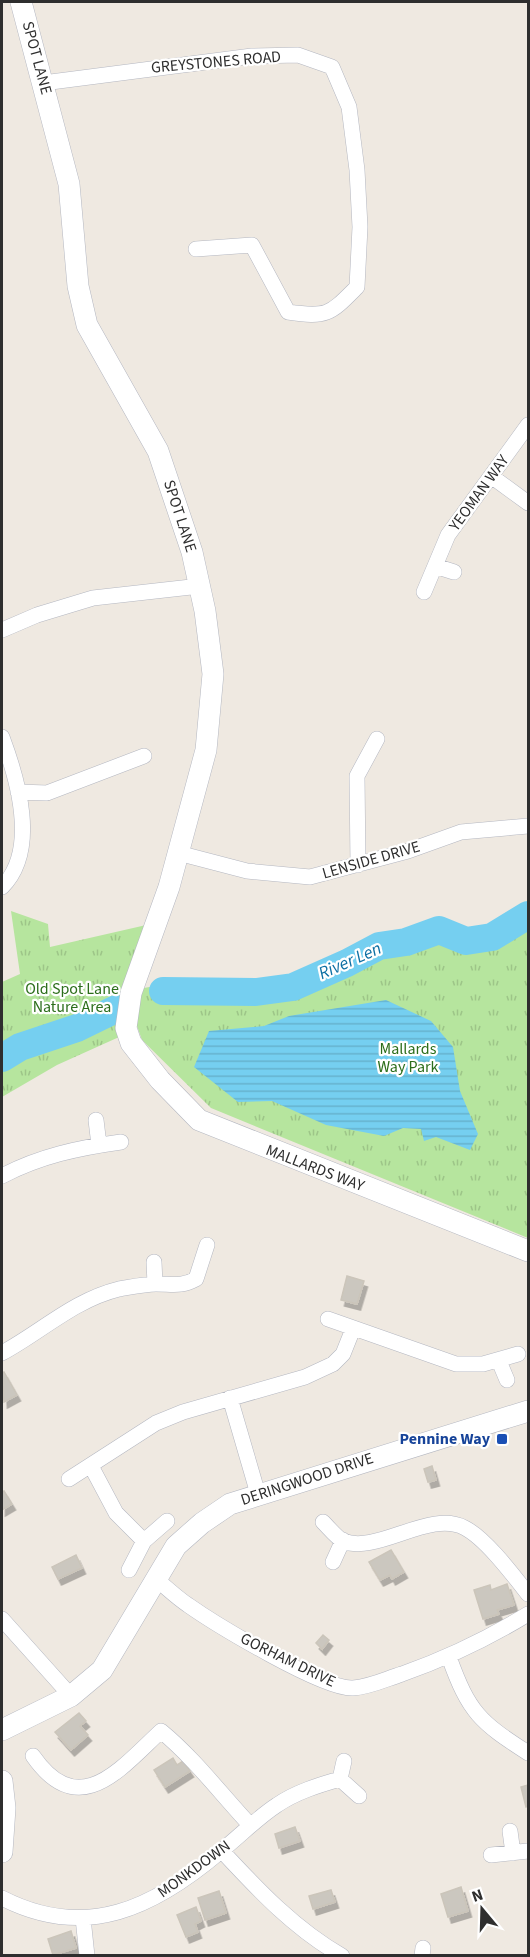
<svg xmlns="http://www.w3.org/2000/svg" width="530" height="1957" font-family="'Source Sans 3',sans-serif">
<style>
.park{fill:url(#park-tufts)}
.water{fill:url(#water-rules)}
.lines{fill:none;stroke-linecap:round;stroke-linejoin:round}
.river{stroke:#75cff0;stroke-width:28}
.building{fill:#cbc7bf;stroke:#cbc5ba;stroke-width:1.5;filter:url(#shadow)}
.street-casing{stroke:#b4b7c1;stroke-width:16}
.secondary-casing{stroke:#b4b7c1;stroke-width:22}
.street{stroke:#fff;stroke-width:15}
.secondary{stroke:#fff;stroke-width:21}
.transit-dot{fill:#1a4fb4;stroke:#fff;stroke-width:2}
.labels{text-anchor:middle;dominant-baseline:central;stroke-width:4.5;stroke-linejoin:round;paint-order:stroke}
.street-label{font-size:16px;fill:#2e2e2e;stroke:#fff}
.park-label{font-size:16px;fill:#2c6e1b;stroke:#fff}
.transit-label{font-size:16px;font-weight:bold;fill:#164399;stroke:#fff;text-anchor:end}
.water-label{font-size:18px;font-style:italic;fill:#0d6fa3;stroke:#fff}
</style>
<defs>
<pattern id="park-tufts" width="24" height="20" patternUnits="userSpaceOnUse" patternTransform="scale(1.5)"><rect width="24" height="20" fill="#b6e59e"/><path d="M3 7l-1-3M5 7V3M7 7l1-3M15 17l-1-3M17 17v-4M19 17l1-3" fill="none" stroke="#9dc588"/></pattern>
<pattern id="water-rules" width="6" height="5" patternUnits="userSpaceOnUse" patternTransform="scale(1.5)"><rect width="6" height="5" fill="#75cff0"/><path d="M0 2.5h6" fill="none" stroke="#66b2ce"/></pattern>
<filter id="shadow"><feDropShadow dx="3.5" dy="6" stdDeviation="0" flood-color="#0004"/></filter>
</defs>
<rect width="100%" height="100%" fill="#efe9e1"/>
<path class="park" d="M11,911L48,924L50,947L155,923L139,989C183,979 229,992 273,984C305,978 333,959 362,947C384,938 406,931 428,923C478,948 483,927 528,913V1238L211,1108L142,1040L133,1015L128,1033L57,1065L2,1097V982L20,974Z"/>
<path class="water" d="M386,1000L431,1021L453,1047L460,1091L478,1134L470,1150L436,1137L424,1141L421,1129L403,1128L384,1136L326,1125L272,1101L238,1102L194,1067L209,1031L264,1026L289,1016Z"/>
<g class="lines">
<path class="river" d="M163,991L256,992L293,987L347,963L379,946L406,942L439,930L466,941L492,937L528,915
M2,1058L20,1047L77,1028L116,1009"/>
</g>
<path class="building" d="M347,1276L364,1281L357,1304L341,1300Z
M4,1372L17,1395L4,1402L2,1373Z
M432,1466L436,1480L428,1482L424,1469Z
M4,1491L12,1504L2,1510V1492Z
M391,1550L404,1572L392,1579L390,1575L380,1580L369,1562Z
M76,1555L82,1568L58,1579L52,1567Z
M507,1584L514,1605L497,1610L499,1614L483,1619L474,1590L490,1585L491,1590Z
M323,1635L329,1640L322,1649L316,1643Z
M79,1713L86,1721L80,1726L88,1735L71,1750L55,1732Z
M173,1758L177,1765L183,1761L190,1771L165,1787L154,1770Z
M528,1785V1806L526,1807L521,1787Z
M295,1827L300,1841L279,1848L275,1834Z
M461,1887L468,1911L448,1917L441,1894Z
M331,1890L335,1902L313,1909L309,1896Z
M219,1891L226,1913L205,1920L198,1898Z
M196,1907L201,1921L195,1924L198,1932L186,1937L177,1915Z
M71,1931L76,1948L53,1955L48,1939Z"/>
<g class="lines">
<defs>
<path id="street" d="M43,83L252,56L298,55L332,67L349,107L357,170L360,227L357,287C330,314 328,318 288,312L252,245L196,249
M491,476L528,503
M435,566L454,572
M424,592L448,535L528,425
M2,630L37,615L93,598L200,586
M2,737C18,780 39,850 2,887
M18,792L47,793L144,756
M178,853L247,871L310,877L408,851L461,832L528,826
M358,865L357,776L377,739
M96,1120L99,1145
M2,1176C40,1156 78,1148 121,1142
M154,1262L155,1284
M328,1319L456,1364H483L518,1354
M2,1353C41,1332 74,1300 119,1289C131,1287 145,1284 156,1284C173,1284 181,1287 196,1279L207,1245
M499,1361L507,1380
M230,1398L258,1494
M91,1466L116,1513L144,1541
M69,1479L156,1423L183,1412L305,1377L333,1364L343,1354L353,1329
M323,1522C329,1528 336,1537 343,1541C377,1555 430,1509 465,1528C486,1539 513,1575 528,1594
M333,1562L343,1540
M129,1570L144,1541L167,1521
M156,1579C166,1587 176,1597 188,1605C215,1624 324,1690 353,1688C370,1687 386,1679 402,1674C447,1658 487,1639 528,1614
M2,1619L71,1696
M449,1657C469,1713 480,1722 528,1753
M33,1756C79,1822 120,1769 161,1731C195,1759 220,1793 250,1825
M340,1779L344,1761
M510,1831L513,1853
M222,1851C259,1891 295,1929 342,1956
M491,1855L528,1851
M2,1898C86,1941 154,1908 221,1851C240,1836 257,1818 277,1805C296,1792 319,1785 340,1779L359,1796
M83,1918L87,1956
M422,1956L423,1948"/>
<path id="secondary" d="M21,2L69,184L78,286L87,325L158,451L192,552L205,611L213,674L206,750L169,887L131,993L126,1028L131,1043L160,1080L199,1120L528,1251
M2,1730L71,1696L102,1670L176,1546L202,1523L230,1504L528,1411
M2,1781L5,1808L2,1852"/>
</defs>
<use href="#street" class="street-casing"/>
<use href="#secondary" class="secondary-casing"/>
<use href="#street" class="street"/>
<use href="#secondary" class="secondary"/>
</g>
<rect class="transit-dot" x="496" y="1433" width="12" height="12" rx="3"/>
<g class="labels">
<g class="street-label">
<text transform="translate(37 58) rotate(75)">SPOT LANE</text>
<text transform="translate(216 62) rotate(-5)">GREYSTONES ROAD</text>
<text transform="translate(479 493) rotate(-54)">YEOMAN WAY</text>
<text transform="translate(180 516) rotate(72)">SPOT LANE</text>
<text transform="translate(371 860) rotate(-16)">LENSIDE DRIVE</text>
<text transform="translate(315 1168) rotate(21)">MALLARDS WAY</text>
<text transform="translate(307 1479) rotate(-18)">DERINGWOOD DRIVE</text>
<text transform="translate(288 1660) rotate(26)">GORHAM DRIVE</text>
<text transform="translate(194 1869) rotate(-36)">MONKDOWN</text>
</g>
<g class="park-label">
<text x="72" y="989">Old Spot Lane<tspan x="72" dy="18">Nature Area</tspan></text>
<text x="408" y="1049">Mallards<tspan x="408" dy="18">Way Park</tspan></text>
</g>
<g class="transit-label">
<text x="490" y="1439">Pennine Way</text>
</g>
<g class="water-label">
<text transform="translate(350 961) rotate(-24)">River Len</text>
</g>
</g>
<rect width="530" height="1957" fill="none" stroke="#2e2e2e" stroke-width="6"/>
<g transform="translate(482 1909) rotate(341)" stroke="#ffffff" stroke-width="4.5" paint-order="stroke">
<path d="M0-4.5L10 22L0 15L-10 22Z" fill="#2e2e2e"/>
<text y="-9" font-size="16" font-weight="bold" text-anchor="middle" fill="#2e2e2e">N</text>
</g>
</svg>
